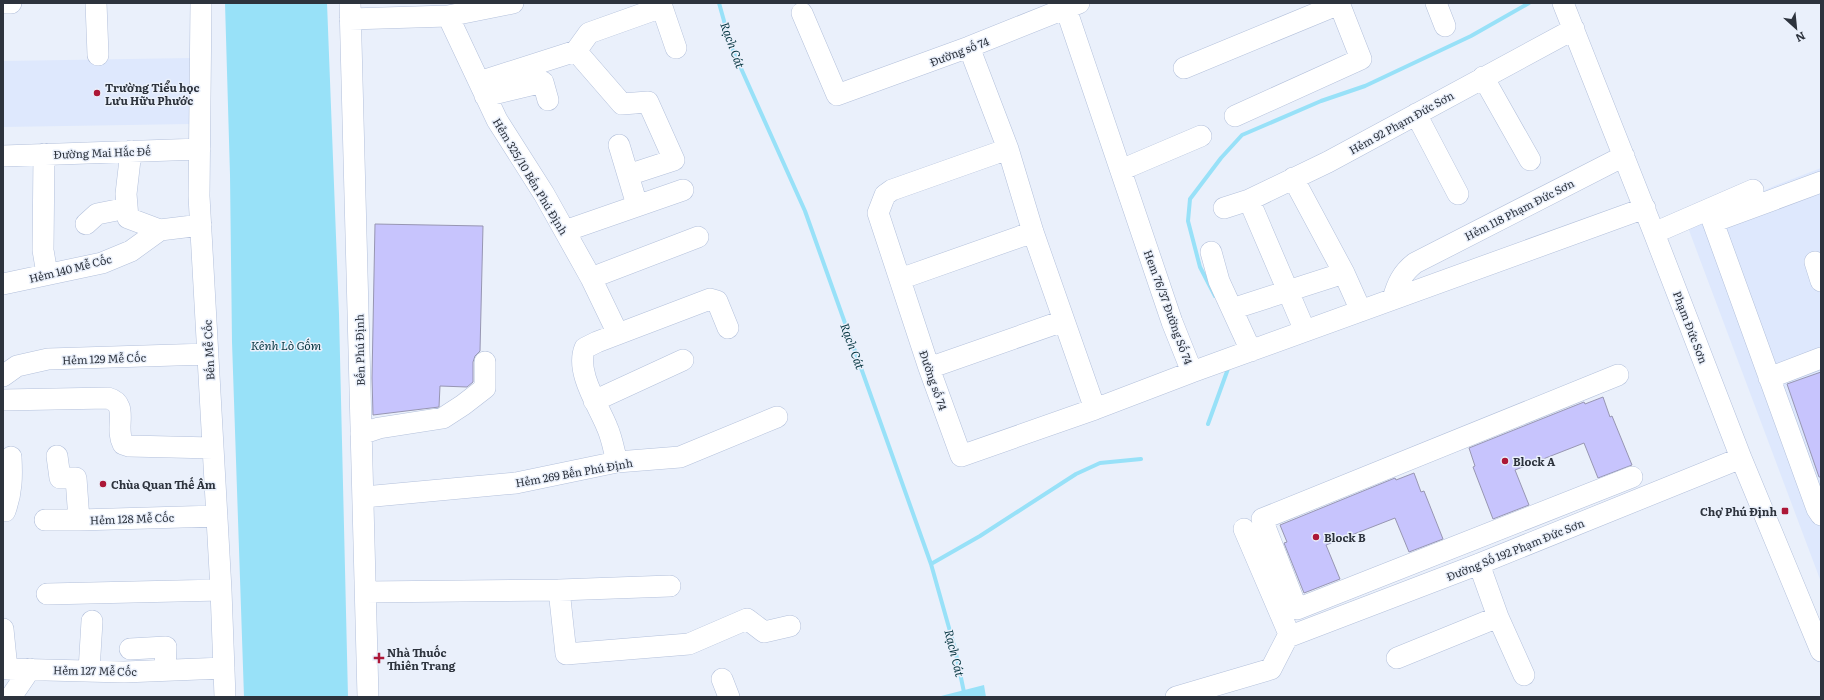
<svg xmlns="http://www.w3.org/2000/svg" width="1824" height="700" font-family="Literata,serif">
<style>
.built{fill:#dee8fd}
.water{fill:#98e1f8}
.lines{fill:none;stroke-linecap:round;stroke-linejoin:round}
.stream{stroke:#98e1f8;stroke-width:4}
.building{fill:#c7c4fd;stroke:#9796b2}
.minor-casing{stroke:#b3c0db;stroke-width:22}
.minor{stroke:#fff;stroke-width:21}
.poi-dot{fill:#ac1737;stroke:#eaf0fb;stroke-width:1.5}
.labels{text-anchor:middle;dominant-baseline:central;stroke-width:3;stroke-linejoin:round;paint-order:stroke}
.street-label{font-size:11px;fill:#2d333d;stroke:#eaf0fb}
.poi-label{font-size:11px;font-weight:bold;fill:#2d333d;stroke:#eaf0fb;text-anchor:start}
.water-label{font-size:12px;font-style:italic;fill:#063641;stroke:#eaf0fb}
</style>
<rect width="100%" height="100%" fill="#eaf0fb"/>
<path class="built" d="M191,58V124L3,127V61Z
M1821,168V582L1687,225L1774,186Z"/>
<path class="water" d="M225,3H327L339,314L348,697H244L232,342L230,175Z
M984,685L986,697H942L941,696Z"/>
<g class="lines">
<path class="stream" d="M719,3L731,46L805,211L931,564L955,649L965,697
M1215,296L1200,267L1188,221L1190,199L1221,158L1242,135L1321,101L1365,86L1471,36L1529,3
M1208,424L1229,366
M931,564L980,536L1076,474L1100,463L1141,459"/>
</g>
<path class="building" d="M375,224L483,226L480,351L475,356L473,362V382L467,387L440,386L439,407L373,415L372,378Z
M1821,372V477H1819L1787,384Z
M1603,397L1610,417L1612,416L1632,465L1598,478L1584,443L1515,470L1529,505L1493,519L1473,467L1475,466L1469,448L1584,402L1585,404Z
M1414,473L1421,492L1424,491L1443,539L1409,552L1395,518L1326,545L1340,579L1304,593L1284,543L1287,542L1280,525L1395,478L1396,480Z"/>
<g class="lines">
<defs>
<path id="minor" d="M3,3H11
M96,3L98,55
M201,3L199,196L221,590L225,697
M350,3L368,697
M1436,3L1445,26
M1563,3L1654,233L1741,458L1821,651
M802,13L837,95L969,47L1079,3
M448,16L497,120L544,194L591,278L618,334
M350,19L448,16L513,3
M969,47L1008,149L1033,232L1095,409
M576,51L622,104L648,102L674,160L628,175
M1184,68L1339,4
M1483,77L1530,160
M479,82L576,51L589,33L662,7L676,48
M485,96L543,82L548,100
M1416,114L1458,194
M1235,116L1361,59L1339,3
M619,145L637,205
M1008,149L892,190L885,195L878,213L929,368L961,456L1095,409L1192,372L1172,322L1064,3
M131,151L126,194L128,218L160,230
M44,154L43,250L47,274
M3,156L200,149
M1121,170L1201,136
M1821,182L1713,222L1817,509L1821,515
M1249,200L1305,331
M1224,208L1249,200L1328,162L1574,29
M86,224L97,214L127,208
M565,231L683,190
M1654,233L1753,190
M1211,252L1219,281L1251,351
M1815,262L1821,281
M1344,273L1361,311
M591,278L698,237
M900,279L1033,232
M3,284L102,263L131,251L160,230L201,225
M1393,299C1397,284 1402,273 1415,263L1624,156
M1232,309L1344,273L1293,178
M929,368L1063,321
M1192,372L1645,208
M1618,375L1262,519L1297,609L1632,477
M3,376L17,366L48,359L208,354
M1769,378L1821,358
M3,400L108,398C130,404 114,427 123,444L129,446L213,448
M594,401L683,360
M361,434L379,428L443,418L463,405L485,388V362
M57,456L60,478H76L79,520L217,516
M617,462C614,451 612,438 607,427C598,405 575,371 585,348L597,342L710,299L717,301L728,328
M364,497L516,483L617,462L680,457L777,417
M3,511H5C12,492 12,476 11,457
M45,520H79
M1479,564L1498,617L1524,675
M559,590L566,654L689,644L747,619L764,632L790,626
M366,592L559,590L670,586
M47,594L221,590
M3,629L7,669L124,672L224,668
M1288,637L1479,564L1741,458
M130,649L166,647L165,670
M1397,658L1498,617
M89,671L92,621
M722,679L729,697
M11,697L30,669
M1176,697L1271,669L1289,634L1244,529"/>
</defs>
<use href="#minor" class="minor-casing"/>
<use href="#minor" class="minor"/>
</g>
<g class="poi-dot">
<circle cx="97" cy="93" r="4"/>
<circle cx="1505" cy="461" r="4"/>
<circle cx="103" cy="484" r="4"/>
<rect x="1781" y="507" width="8" height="8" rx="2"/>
<circle cx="1316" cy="537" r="4"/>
<path d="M377 652h4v4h4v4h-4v4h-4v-4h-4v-4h4z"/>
</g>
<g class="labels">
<g class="street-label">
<text transform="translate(959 51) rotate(-21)">Đường số 74</text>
<text transform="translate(1401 122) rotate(-29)">Hẻm 92 Phạm Đức Sơn</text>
<text transform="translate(102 152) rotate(-2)">Đường Mai Hắc Đế</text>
<text transform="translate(531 176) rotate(59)">Hẻm 325/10 Bến Phú Định</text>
<text transform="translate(1519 209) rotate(-27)">Hẻm 118 Phạm Đức Sơn</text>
<text transform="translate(70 268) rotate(-14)">Hẻm 140 Mễ Cốc</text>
<text transform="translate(1169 307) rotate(70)">Hem 76/37 Đường Số 74</text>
<text transform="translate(1691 327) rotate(69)">Phạm Đức Sơn</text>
<text transform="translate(208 350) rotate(-93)">Bến Mễ Cốc</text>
<text transform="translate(359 350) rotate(-91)">Bến Phú Định</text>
<text transform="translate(104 358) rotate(-2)">Hẻm 129 Mễ Cốc</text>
<text transform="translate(934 380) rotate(71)">Đường số 74</text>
<text transform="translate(574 472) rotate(-10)">Hẻm 269 Bến Phú Định</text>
<text transform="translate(132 518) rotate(-2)">Hẻm 128 Mễ Cốc</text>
<text transform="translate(1515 549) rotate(-22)">Đường Số 192 Phạm Đức Sơn</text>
<text transform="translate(95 670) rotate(1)">Hẻm 127 Mễ Cốc</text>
</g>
<g class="poi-label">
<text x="105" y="87">Trường Tiểu học<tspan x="105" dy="13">Lưu Hữu Phước</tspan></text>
<text x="1513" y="461">Block A</text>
<text x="111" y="484">Chùa Quan Thế Âm</text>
<text x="1777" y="511" text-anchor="end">Chợ Phú Định</text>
<text x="1324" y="537">Block B</text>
<text x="387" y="652">Nhà Thuốc<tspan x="387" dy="13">Thiên Trang</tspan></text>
</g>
<g class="water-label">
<text transform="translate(733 45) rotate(70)">Rạch Cát</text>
<text x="286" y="345">Kênh Lò Gốm</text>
<text transform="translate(853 346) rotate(70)">Rạch Cát</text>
<text transform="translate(955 653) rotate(76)">Rạch Cát</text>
</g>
</g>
<rect width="1824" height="700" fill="none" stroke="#2d333d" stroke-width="8"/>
<g transform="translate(1796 28) rotate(153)" stroke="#eaf0fb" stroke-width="3" paint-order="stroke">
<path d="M0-3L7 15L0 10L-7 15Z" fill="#2d333d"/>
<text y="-6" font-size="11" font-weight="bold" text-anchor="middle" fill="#2d333d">N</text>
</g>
</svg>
